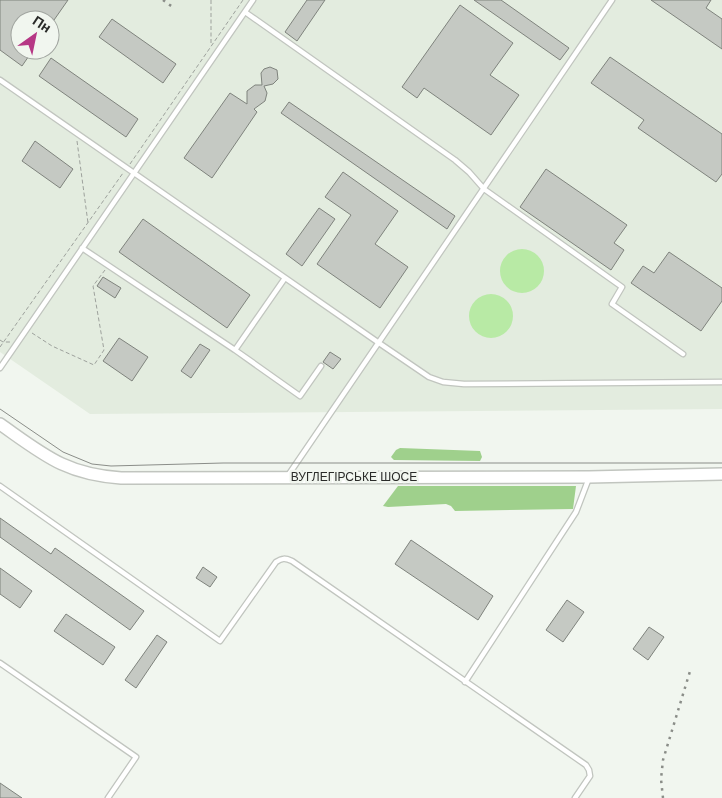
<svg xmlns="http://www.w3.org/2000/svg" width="722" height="798" font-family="Helvetica,sans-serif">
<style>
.built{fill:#e3ecdf;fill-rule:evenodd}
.forest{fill:#9fd08c}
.water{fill:#b8eaa5}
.building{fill:#c5c9c3;stroke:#7f837d}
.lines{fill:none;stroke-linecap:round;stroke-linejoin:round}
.service-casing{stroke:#c1c5bf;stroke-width:7}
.tertiary-casing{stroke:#c1c5bf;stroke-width:14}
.path{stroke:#9da19c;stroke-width:1;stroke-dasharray:4 2.5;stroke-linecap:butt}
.service{stroke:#fff;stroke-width:4.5}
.tertiary{stroke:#fff;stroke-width:11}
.tram{stroke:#8a8d88;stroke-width:1}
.rail{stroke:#8a8d88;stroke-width:2.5;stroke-dasharray:2.5 5;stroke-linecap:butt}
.labels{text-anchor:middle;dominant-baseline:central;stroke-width:4.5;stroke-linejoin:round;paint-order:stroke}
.street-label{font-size:12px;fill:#2a2b29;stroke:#f1f6ef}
</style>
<rect width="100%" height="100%" fill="#f1f6ef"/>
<path class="built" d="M0,0H722V409L90,414L0,352ZM20,20H50V50H20Z"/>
<path class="forest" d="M400,448L480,451L482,457L480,461L394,460L391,457L396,450Z
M398,486H576L573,509L455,511L451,506L446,504L388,507L383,506Z"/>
<path class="water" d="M500 271a22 22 0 1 1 44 0a22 22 0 1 1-44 0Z
M469 316a22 22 0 1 1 44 0a22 22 0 1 1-44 0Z"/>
<path class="building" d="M0,0H68L54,20H20V50H33L22,66L0,50Z
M307,0H325L297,41L285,32Z
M474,0H501L569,48L560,60Z
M651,0H711L706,8L722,19V49Z
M460,5L513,43L490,75L519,95L491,135L424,88L417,98L402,87Z
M112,19L176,64L163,83L99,37Z
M610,57L722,134V174L716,182L638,128L644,120L591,83Z
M51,58L138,119L126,137L39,76Z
M270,67L277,70L278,79L273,84L264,86L267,93L265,101L254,109L257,112L212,178L184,158L230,93L247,104V91L255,85H262L261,73L264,69Z
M289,102L455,216L447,229L281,113Z
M35,141L73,169L60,188L22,161Z
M546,169L627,225L614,243L624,250L611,270L520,207Z
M343,172L398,211L375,244L408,267L380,308L317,264L351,215L325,197Z
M319,208L335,219L302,266L286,254Z
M143,219L250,295L227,328L119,252Z
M669,252L722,288V301L701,331L631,283L643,266L654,273Z
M103,277L121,288L115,298L97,286Z
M119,338L148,357L132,381L103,361Z
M200,344L210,350L191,378L181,371Z
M330,352L341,359L333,369L323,362Z
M0,518L51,554L55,548L144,611L130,630L0,537Z
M411,540L493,596L478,620L395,564Z
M203,567L217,577L210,587L196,578Z
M0,568L32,591L20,608L0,594Z
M567,600L584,612L563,642L546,630Z
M66,614L115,647L103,665L54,631Z
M649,627L664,637L648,660L633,649Z
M157,635L167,642L136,688L125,680Z
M0,783L22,798H0Z"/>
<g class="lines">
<defs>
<path id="service" d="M245,12L455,160L469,172L484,189L622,287L612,304L683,354
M0,80L379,343L429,377L443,382L464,384L722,382
M82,248L235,350L300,396L321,366
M235,350L285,278
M0,368L253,0
M287,477L612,0
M0,486L220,641L276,562C282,558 285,558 292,561L586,765L589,770L590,776L575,798
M0,663L136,757L108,798
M465,682L576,512L589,478"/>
<path id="tertiary" d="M0,424C44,455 65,474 121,478L589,477L722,474"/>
</defs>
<use href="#service" class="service-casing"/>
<use href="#tertiary" class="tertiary-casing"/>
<path class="path" d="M211,0V44
M77,141L88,223
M130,164L243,0
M32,333L52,346L94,365L104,350L93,286L105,270
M0,340L3,342H11
M0,347L123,173"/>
<use href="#service" class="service"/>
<use href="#tertiary" class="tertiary"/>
<path class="tram" d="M0,409L63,452L92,464L111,466L223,463H722"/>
<path class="rail" d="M163,0L174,8
M663,798L661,779L663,760L691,668"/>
</g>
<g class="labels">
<g class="street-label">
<text x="354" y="477">ВУГЛЕГІРСЬКЕ ШОСЕ</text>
</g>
</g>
<g transform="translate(35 35) rotate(33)"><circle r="24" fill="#f1f6ef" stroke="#a1a5a0"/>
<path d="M0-4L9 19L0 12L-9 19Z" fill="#b63785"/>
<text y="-8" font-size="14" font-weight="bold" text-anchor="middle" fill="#2a2b29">Пн</text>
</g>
</svg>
